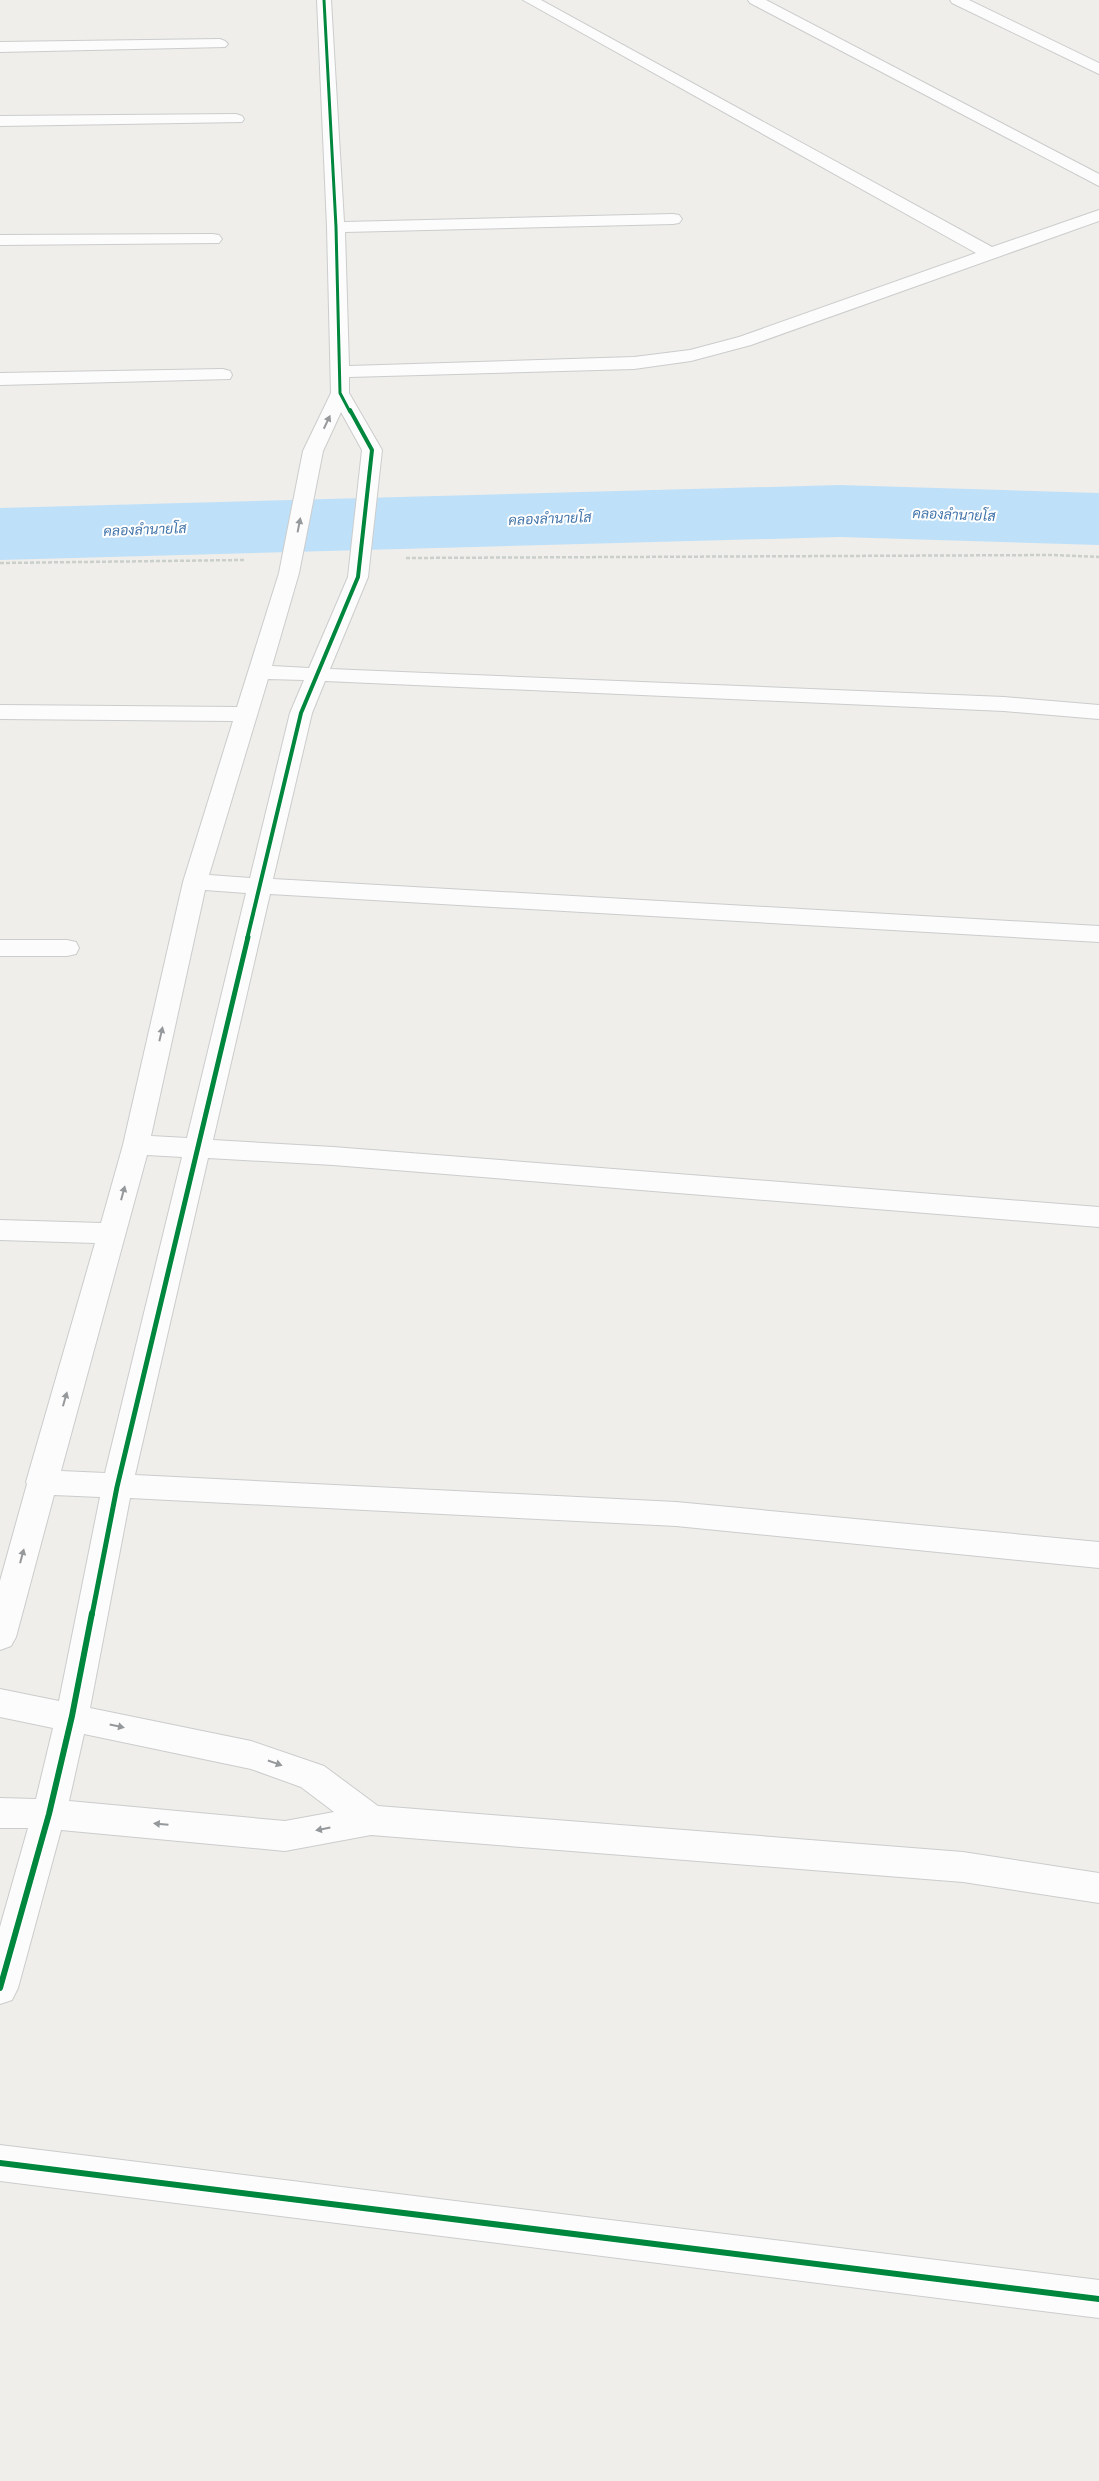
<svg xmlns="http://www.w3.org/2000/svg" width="1099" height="2481" font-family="'Varela Round',Sarabun,sans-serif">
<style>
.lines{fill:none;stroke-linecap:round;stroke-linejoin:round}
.river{fill:#bfe0f9;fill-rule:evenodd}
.minor-casing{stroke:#cbcccc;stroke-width:2}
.path{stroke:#cacfcc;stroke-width:2.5;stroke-dasharray:4 2;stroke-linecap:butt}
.minor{fill:#fdfcfc;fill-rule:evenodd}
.cycleway-far3-casing{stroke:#fff;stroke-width:5}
.cycleway-far2-casing{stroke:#fff;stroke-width:6}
.cycleway-far1-casing{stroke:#fff;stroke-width:8}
.cycleway-casing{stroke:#fff;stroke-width:9}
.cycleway-far3{stroke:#00873e;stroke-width:3}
.cycleway-far2{stroke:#00873e;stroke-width:4}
.cycleway-far1{stroke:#00873e;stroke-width:5}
.cycleway{stroke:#00873e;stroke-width:6}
.oneway{fill:#96999c}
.labels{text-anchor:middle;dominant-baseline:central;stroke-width:4;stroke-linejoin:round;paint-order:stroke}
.far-water-label{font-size:14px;font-style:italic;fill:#4174aa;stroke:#fff}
</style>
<rect width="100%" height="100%" fill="#efeeea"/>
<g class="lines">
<path class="river" d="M840,485L1099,493V545L840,537L0,560V508Z"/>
<defs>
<path id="minor" d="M317,0H331L344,222L673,214L679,215L682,219L679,223L673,224L345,232L349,366L634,357L690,350L739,337L976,253L523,0H541L992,247L1099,210V221L751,345L691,361L634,369L349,377V393L382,450L368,577L330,669L1004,697L1099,705V719L1004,711L325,681L312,713L273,879L1099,926V942L270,894L213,1140L333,1147L1099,1207V1227L333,1165L208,1158L135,1475L676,1502L1099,1542V1568L676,1526L130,1498L90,1708L251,1741L324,1766L378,1806L963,1852L1099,1873V1903L963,1882L371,1835L285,1851L61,1830L18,1988L12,2000L0,2004V1927L28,1828H0V1798L36,1799L53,1728L0,1717V1689L59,1701L100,1497L54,1495L16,1637L11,1646L0,1650V1581L27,1484L26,1482L95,1243L0,1240V1220L101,1223L123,1145L183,882L233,721L0,719V705L237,707L279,573L303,451L331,393L327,227ZM341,412L362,450L348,577L309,668L272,666L299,573L323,451ZM268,679L304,680L290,713L250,878L209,875ZM205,890L246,893L187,1138L151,1136ZM147,1155L182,1157L105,1473L61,1471ZM84,1734L251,1769L301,1787L334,1812L285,1821L69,1801Z
M748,0H766L1099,174V186L750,3Z
M950,0H969L1099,63V74L952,3Z
M220,39L225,41L228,44L225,47L0,52V42Z
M236,114L242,116L244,119L242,122L0,126V116Z
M213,234L219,235L222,239L219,243L0,245V235Z
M223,369L230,371L232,375L230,379L0,385V373Z
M0,940H67L76,942L79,948L76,954L67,956H0Z
M0,2145L1099,2280V2318L0,2181Z"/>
</defs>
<use href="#minor" class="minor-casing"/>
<path class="path" d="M406,558L1054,555L1099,557
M0,563L244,560"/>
<use href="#minor" class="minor"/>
<defs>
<path id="cycleway-far3" d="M324,0L336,227L340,393L350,412"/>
<path id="cycleway-far2" d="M247,939L301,713L358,577L372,450L350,410"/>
<path id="cycleway-far1" d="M92,1615L117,1487L248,937"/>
<path id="cycleway" d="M0,1988L49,1814L72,1716L92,1613
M0,2163L1099,2299"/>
</defs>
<use href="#cycleway-far3" class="cycleway-far3-casing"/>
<use href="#cycleway-far2" class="cycleway-far2-casing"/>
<use href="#cycleway-far1" class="cycleway-far1-casing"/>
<use href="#cycleway" class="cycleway-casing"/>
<use href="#cycleway-far3" class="cycleway-far3"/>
<use href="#cycleway-far2" class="cycleway-far2"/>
<use href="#cycleway-far1" class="cycleway-far1"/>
<use href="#cycleway" class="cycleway"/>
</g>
<defs><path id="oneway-solid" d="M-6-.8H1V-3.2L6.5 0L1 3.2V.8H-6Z" transform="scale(1.25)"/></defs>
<g class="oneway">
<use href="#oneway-solid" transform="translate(327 422) rotate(-65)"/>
<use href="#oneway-solid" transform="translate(299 525) rotate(-79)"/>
<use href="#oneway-solid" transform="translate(161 1034) rotate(-77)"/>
<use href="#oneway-solid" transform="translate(123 1193) rotate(-75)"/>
<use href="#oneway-solid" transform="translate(65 1399) rotate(-74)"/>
<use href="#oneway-solid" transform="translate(22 1556) rotate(-75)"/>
<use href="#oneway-solid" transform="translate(117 1726) rotate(12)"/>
<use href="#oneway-solid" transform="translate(275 1763) rotate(19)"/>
<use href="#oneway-solid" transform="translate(161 1824) rotate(-175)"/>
<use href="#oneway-solid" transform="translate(323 1829) rotate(169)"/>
</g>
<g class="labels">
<g class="far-water-label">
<text transform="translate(954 515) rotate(2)">คลองลำนายโส</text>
<text transform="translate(550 519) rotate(-2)">คลองลำนายโส</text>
<text transform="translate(145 530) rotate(-2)">คลองลำนายโส</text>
</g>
</g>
</svg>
